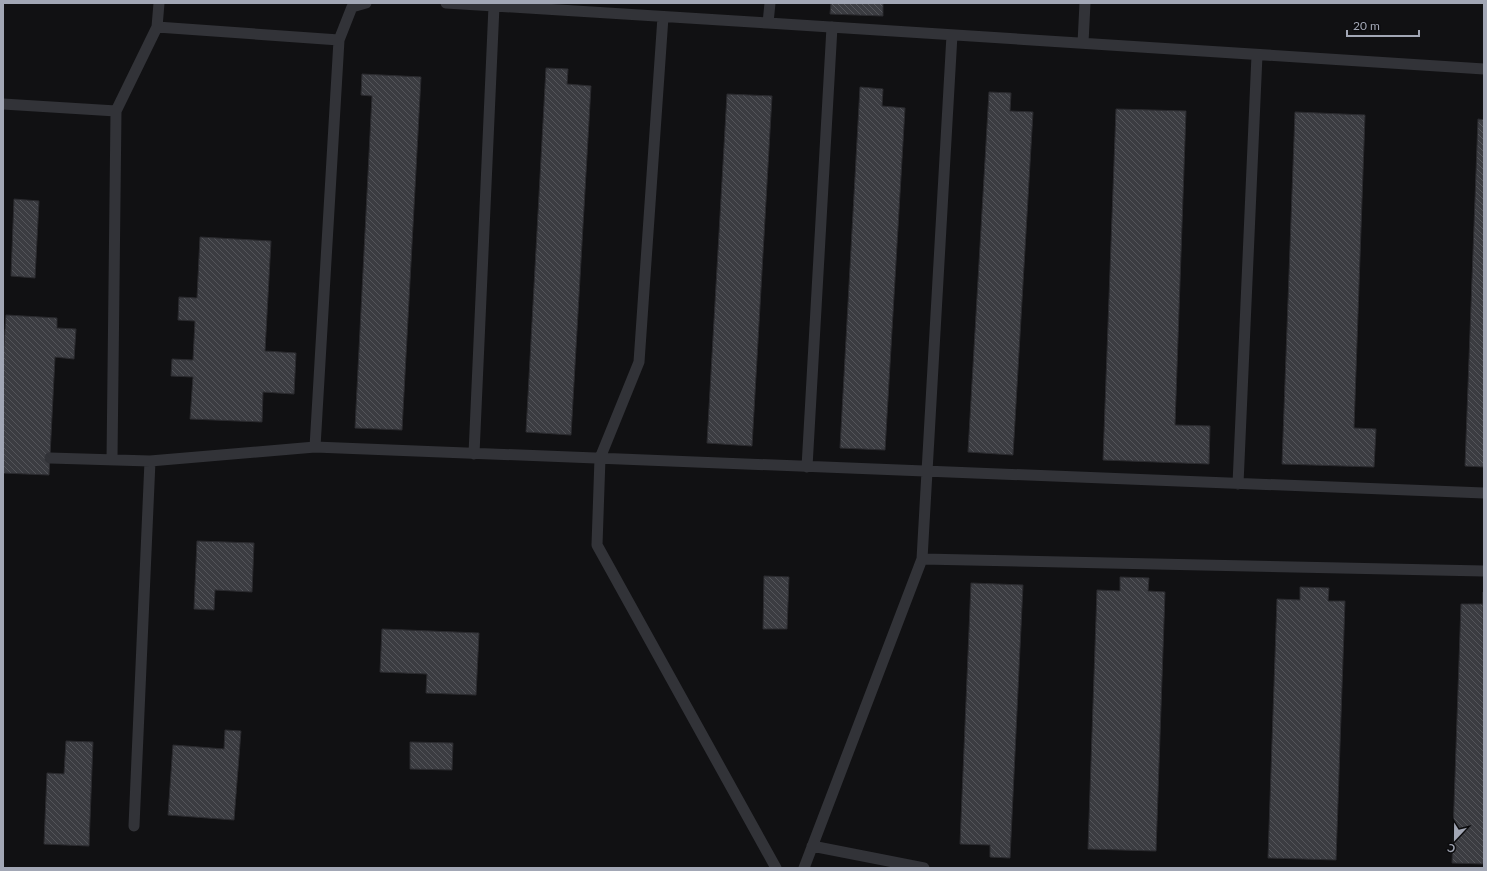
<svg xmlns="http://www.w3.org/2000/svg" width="1487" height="871" font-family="Lato,sans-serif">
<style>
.building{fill:url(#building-back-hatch);stroke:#2b2b2f}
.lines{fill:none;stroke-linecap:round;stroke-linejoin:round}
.lane{stroke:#323338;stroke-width:11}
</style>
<defs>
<pattern id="building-back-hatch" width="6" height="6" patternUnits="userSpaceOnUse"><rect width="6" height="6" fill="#3b3c41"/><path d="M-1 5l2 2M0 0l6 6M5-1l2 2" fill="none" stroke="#54555a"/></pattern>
</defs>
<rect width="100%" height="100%" fill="#111113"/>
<path class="building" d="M831,3H883V16L830,14Z
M546,68L568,69L567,84L591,86L571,435L526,432Z
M362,74L421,77L402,430L355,428L372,96L361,95Z
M860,87L883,89L882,106L905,108L885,450L840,448Z
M989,92L1011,93L1010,111L1033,112L1013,455L968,452Z
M727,94L772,96L752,446L707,443Z
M1116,109L1186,111L1175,425L1210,426L1209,464L1103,460Z
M1295,112L1365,115L1354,428L1376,429L1374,467L1282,464Z
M1478,119L1484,120V467L1465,466Z
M14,199L39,201L35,278L11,276Z
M200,237L271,241L265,351L296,353L294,394L263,392L262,422L190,419L193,377L171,376L172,359L193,360L195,321L178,320L179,297L197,298Z
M6,315L57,318V328L76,329L74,359L55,357L49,475L3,473V359Z
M197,541L254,543L252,592L215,590L214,610L194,609Z
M764,576L789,577L787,629H763Z
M1120,577L1149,578L1148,591L1165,592L1156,851L1088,849L1097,590L1120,591Z
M971,583L1023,585L1010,858L990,857V845L960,844Z
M1300,587L1329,588L1328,601H1345L1336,860L1268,858L1277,599L1300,600Z
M1483,592L1484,864L1452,863L1461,604H1483Z
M382,629L479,633L476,695L426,693L427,674L380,672Z
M225,730L241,731L234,820L168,815L173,745L224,749Z
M66,741L93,742L89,846L44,844L47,773L64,774Z
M410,742L453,743L452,770L410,769Z"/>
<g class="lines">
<path class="lane" d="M446,3L768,23L770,3
M663,17L639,362L600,458L597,545L776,868
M768,23L1484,69
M157,27L339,40
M1083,43L1085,3
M3,104L116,111
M315,447L339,40L352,7L366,3
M474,454L494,6
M50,458L150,461L315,447L1484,493
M112,460L116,111L157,27L159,3
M807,467L832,27
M1238,484L1257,55
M922,559L1484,571
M134,826L150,461
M812,846L924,868
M804,868L922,559L952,35"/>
</g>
<rect width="1487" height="871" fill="none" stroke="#a2a7b5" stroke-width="8"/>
<g transform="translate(1455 839) rotate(202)" stroke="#0c0c0e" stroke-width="3" paint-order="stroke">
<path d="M0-3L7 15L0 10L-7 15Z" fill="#a2a7b5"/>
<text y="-6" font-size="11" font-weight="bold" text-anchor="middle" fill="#a2a7b5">С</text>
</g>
<path d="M1347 30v6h72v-6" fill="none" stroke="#a2a7b5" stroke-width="2"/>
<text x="1353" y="30" font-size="12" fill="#a2a7b5" stroke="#0c0c0e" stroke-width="3" paint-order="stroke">20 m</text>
</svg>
